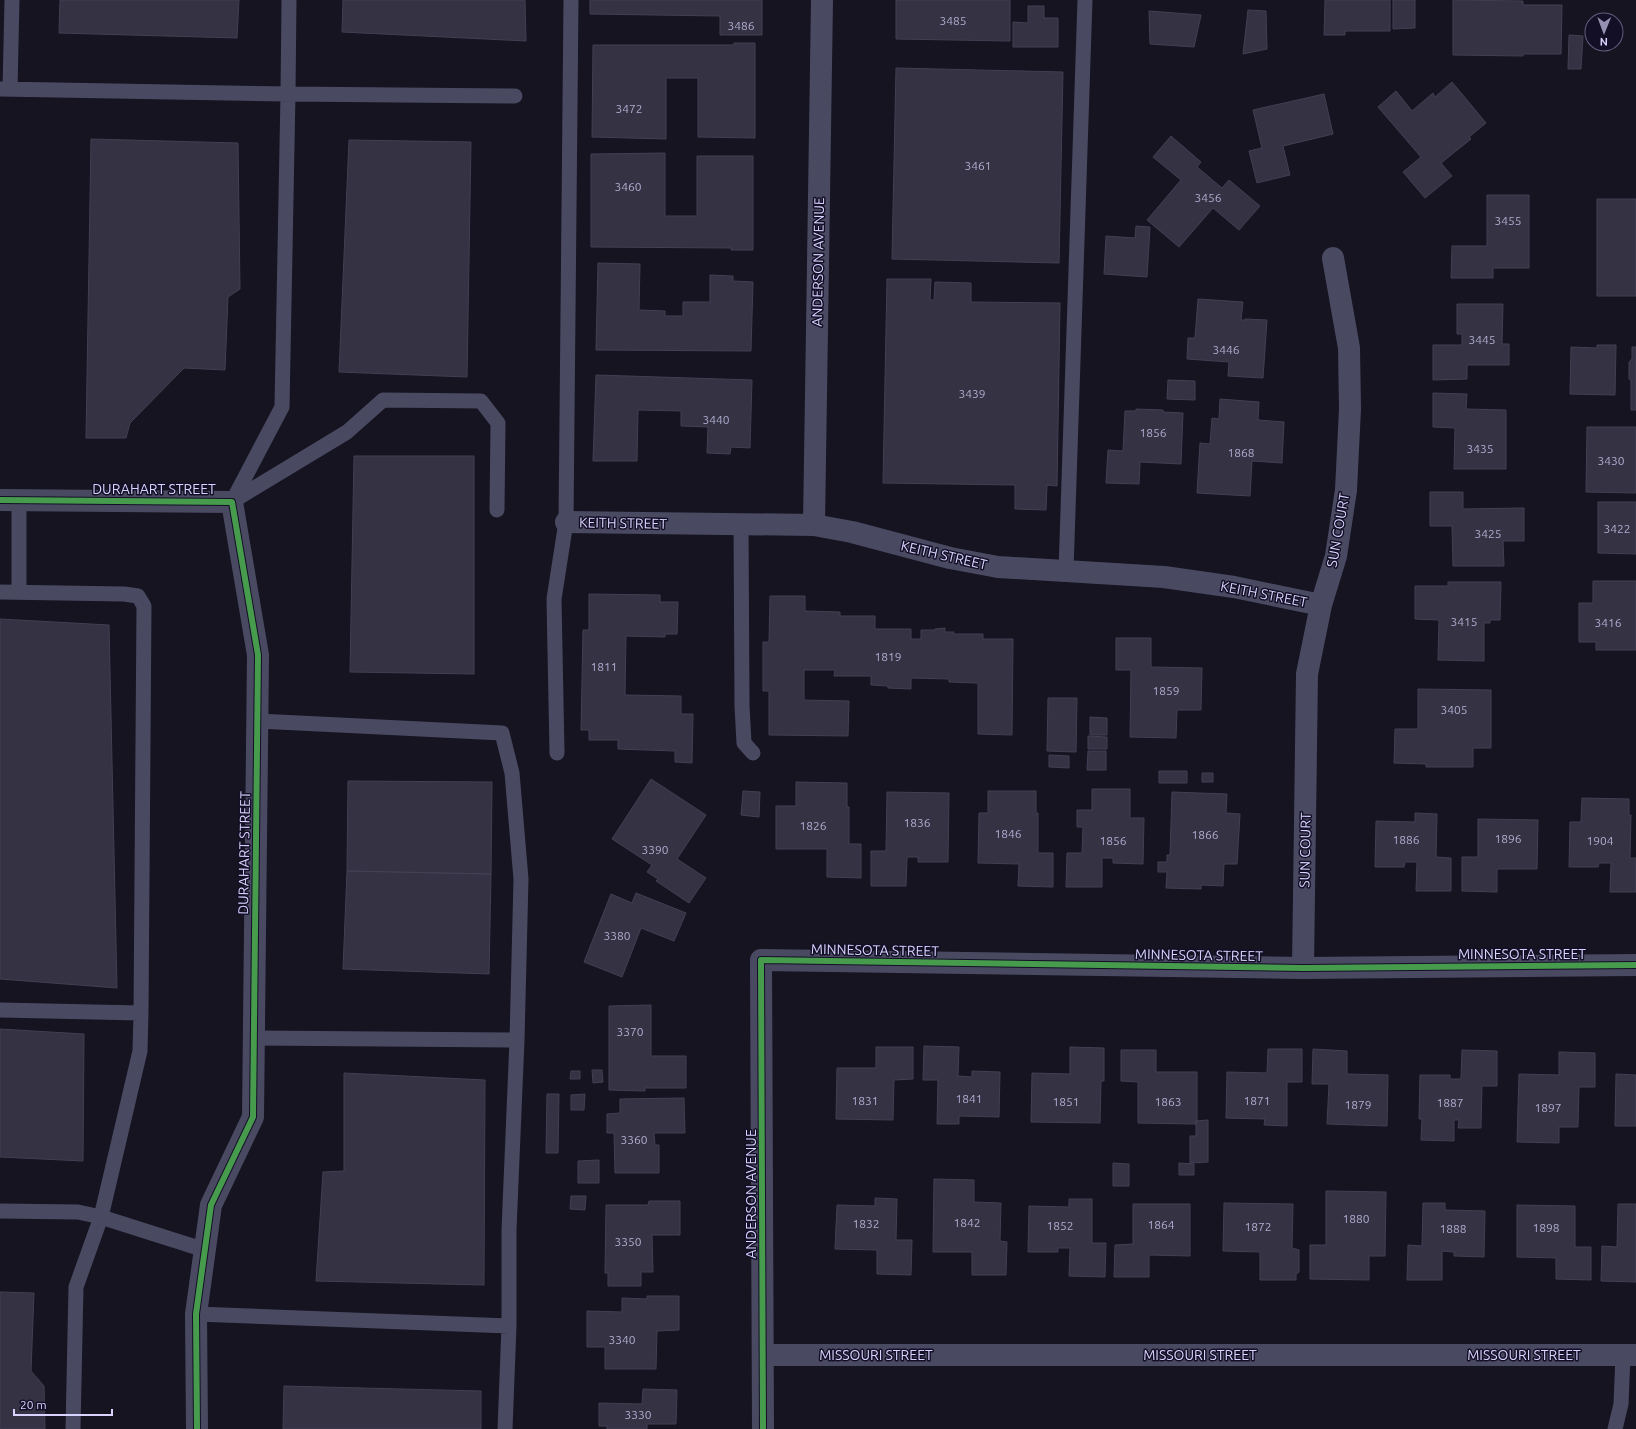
<svg xmlns="http://www.w3.org/2000/svg" width="1636" height="1429" font-family="Ubuntu,sans-serif">
<style>
.building{fill:#343243;stroke:#433f54}
.lines{fill:none;stroke-linecap:round;stroke-linejoin:round}
.lane{stroke:#4a4962;stroke-width:15}
.street{stroke:#4a4962;stroke-width:22}
.cycleway-casing{stroke:#130f26;stroke-width:8}
.cycleway{stroke:#469c4c;stroke-width:6}
.labels{text-anchor:middle;dominant-baseline:central;stroke-width:3;stroke-linejoin:round;paint-order:stroke}
.number-label{font-size:12px;fill:#b0acd0}
.street-label{font-size:14px;fill:#d9d4ff;stroke:#130f26}
</style>
<rect width="100%" height="100%" fill="#161421"/>
<path class="building" d="M60,0H239L237,38L59,33Z
M343,0H525L526,41L342,32Z
M590,0H762V35H720V16L590,14Z
M896,0H1010V41L896,39Z
M1325,0H1390V31H1345V35H1324Z
M1393,0H1415V28L1393,29Z
M1453,0L1523,1V5H1562L1561,54H1523V56L1453,55Z
M1028,6H1044V18H1058V47H1013V22L1028,23Z
M1248,10L1266,11L1267,49L1243,54Z
M1149,11L1201,15L1194,47L1150,44Z
M1569,35L1583,36L1581,69H1568Z
M734,43H755V138L698,137V78H666V139L592,137L593,45H734Z
M896,68L1063,72L1059,263L892,259Z
M1452,82L1486,123L1469,137L1471,139L1441,163L1452,176L1425,198L1403,172L1421,157L1378,107L1396,91L1412,111L1433,93L1435,97Z
M1324,94L1333,134L1283,146L1290,175L1257,183L1249,151L1262,148L1253,110Z
M1171,136L1201,162L1197,167L1222,188L1229,180L1260,206L1239,230L1213,208L1179,247L1147,220L1181,180L1153,157Z
M91,139L238,143L240,289L228,297L225,370L184,368L130,423L126,438H86Z
M349,140L471,142L467,377L339,372Z
M665,153V216H697V156H753V250H731V248L591,247V154Z
M1487,195H1529V268H1493V278H1451L1452,246H1487Z
M1597,199H1636V296H1597Z
M1136,226L1150,227L1147,277L1104,274L1106,236L1135,238Z
M598,263L640,264L639,310L665,311V316H683V302H710V275L733,276V281L753,282L751,351L596,350Z
M887,279H931L930,300H934L935,282L971,283V302L1060,303L1057,486L1047,485L1046,510L1015,509V485L883,483Z
M1198,299L1243,302L1241,320H1245V319L1267,320L1263,378L1228,376L1229,362L1187,359L1188,338H1195Z
M1457,304H1503L1502,344H1509V365H1467V379L1433,380V345H1462V334H1457Z
M1597,345H1616L1615,395L1570,394L1571,347L1597,348Z
M1632,347H1636V410H1631V380L1629,379V362L1632,359Z
M596,375L752,380L750,448L731,447L730,454L707,453L708,427L681,426V411L638,410L637,461H593Z
M1168,380L1195,381V400L1167,399Z
M1433,393L1467,394L1466,409L1506,410V469H1454L1455,428L1433,427Z
M1220,399L1259,402L1258,420L1284,422L1282,463L1252,461L1250,496L1197,493L1200,443L1210,444L1212,418L1219,419Z
M1136,409L1163,410V412L1183,413L1181,464L1140,462L1139,484L1106,483L1108,450L1123,451L1125,411H1136Z
M1587,427H1636V493L1586,492Z
M354,456H474V674L350,672Z
M1430,492H1463V509L1524,508V541H1503L1504,566H1453L1452,526H1430Z
M1598,502H1636V554L1598,553Z
M1593,581H1636V650H1596V642H1579V603H1593Z
M1448,582H1501L1500,620H1490V623H1484V661L1438,660L1439,620L1415,619V586H1448Z
M589,594L660,595V602H678L677,634H665V637L626,636L625,695L681,696V714H693L692,763L675,762V751L618,749V740H589V730H581L583,630H589Z
M770,596H805V611L840,612V616H875V629H911V639H921V630H935V629L945,628V632H954L953,634H983V639H1013L1012,735L978,734V683L949,682V679L911,678V689L888,688V686L871,685V676H834L835,670H804V700L849,701L848,736L769,735V691H763V642H769Z
M0,619L109,625L117,988L0,979Z
M1116,638H1151V667L1202,668L1201,710H1177L1176,738L1130,737L1131,670H1116Z
M1418,689L1491,690V748H1473V767H1426V764L1394,763L1395,729H1418Z
M1048,698H1077L1076,752L1047,751Z
M1090,717L1107,718V735H1090Z
M1088,736L1107,737V749H1088Z
M1088,751H1106V770H1087Z
M1049,755L1069,756V768L1049,767Z
M1159,771H1187V783H1159Z
M1202,773H1213V782H1202Z
M651,779L706,815L677,859L706,878L689,903L656,881L658,879L647,872L652,865L612,839Z
M348,781L492,782L491,874L347,871Z
M796,782L847,783V807H849V844H861V878L827,877V849H776V806H796Z
M1092,789H1130V818H1144L1143,864L1113,863V858H1102V887H1066L1067,853H1082L1083,827H1077V810H1092Z
M743,791L760,792L759,817L741,815Z
M988,791H1036V813H1038V853H1053V887L1018,886L1019,864L978,863L979,813H988Z
M887,792L949,793L948,862H918V857H907L906,886H871V851H886Z
M1172,792L1227,794L1226,813L1240,814L1237,864H1224L1223,886L1201,885V889L1166,888L1167,872H1158V862H1167V855H1170Z
M1582,798L1629,799V815H1631L1630,858H1636V892H1610L1611,863H1599L1598,867H1569L1570,822H1581Z
M1415,813L1437,814L1436,857L1451,858V891H1416L1417,862H1405L1404,867H1375L1376,821L1415,822Z
M1478,819L1538,820L1537,869H1497V892L1462,891V857H1478Z
M347,871L491,874L489,974L343,969Z
M636,893L686,913L674,941L641,928L622,977L584,962L611,894L632,903Z
M651,1005V1056H686V1088H645V1091L609,1090V1006Z
M0,1029L84,1034L83,1161L0,1157Z
M924,1046L959,1047L958,1076L972,1077V1071L1000,1072L999,1117L959,1116V1124H937L938,1080H923Z
M876,1047H913V1079L894,1080L893,1120L836,1119L837,1068H876Z
M1070,1047L1104,1048V1081H1101L1100,1123L1031,1122L1032,1073L1070,1074Z
M1268,1049H1302V1082H1287V1126L1264,1125L1265,1119L1226,1118L1227,1072L1267,1073Z
M1313,1049L1347,1051V1074L1388,1075L1387,1126L1327,1124L1329,1084H1312Z
M1121,1050H1156V1072H1197V1121H1196V1124L1138,1123V1082L1121,1081Z
M1462,1050L1497,1051V1086H1482L1481,1128H1458L1459,1120H1454V1141L1421,1140L1422,1119H1419L1420,1075H1450V1079H1461Z
M1559,1052L1595,1053V1087H1579L1578,1127H1559V1143L1517,1142L1519,1074L1559,1075Z
M592,1070H602L603,1082L593,1083Z
M571,1071H580V1079H570Z
M344,1073L485,1080L484,1285L316,1281L323,1172L344,1171Z
M1616,1074L1636,1075V1126H1615Z
M547,1094H559L558,1153H546Z
M585,1094L584,1110H571V1095Z
M684,1098L685,1133H654L655,1145H659V1173H615L614,1133H607V1114L620,1113V1099Z
M1208,1120V1162L1190,1163V1136H1196V1121Z
M599,1160V1183H578V1161Z
M1113,1163L1129,1164V1186H1113Z
M1179,1163L1194,1164V1175H1179Z
M934,1179L974,1180V1202L1001,1203L1000,1241L1007,1242L1006,1275H972V1252H933Z
M1326,1191L1386,1192L1385,1256H1369V1280L1310,1279V1245H1326Z
M571,1196H586L585,1210L570,1209Z
M875,1198L897,1199L896,1240H912L911,1275L877,1274V1250L835,1249L837,1205L875,1206Z
M1069,1199H1092V1243H1106L1105,1277L1069,1276L1070,1248H1058V1252H1028L1029,1206L1069,1207Z
M649,1201H680V1235H652L653,1272H641V1286H608V1273H605L606,1205H648Z
M1224,1203L1293,1204L1292,1248L1299,1250V1272L1296,1274V1280H1260V1252L1223,1251Z
M1423,1203H1445V1210L1485,1211L1484,1257L1454,1256V1252L1442,1251V1280H1407L1408,1245L1422,1246Z
M1133,1204H1190V1256L1149,1255V1277H1114L1115,1245L1133,1244Z
M1618,1204H1636V1282L1601,1281L1602,1246L1617,1247Z
M1517,1205L1575,1206V1247H1591V1280L1556,1279V1258L1517,1257Z
M0,1292L34,1293L31,1371L44,1386L45,1429H0Z
M647,1296H679V1330L657,1331L656,1369H605V1347H587V1311L622,1312V1298L647,1299Z
M284,1386L481,1391V1429H283Z
M643,1389L677,1390L676,1424H647V1429H607V1426H599V1403L642,1404Z"/>
<g class="lines">
<path class="lane" d="M289,0L288,94L515,96
M0,89L288,94L282,407L232,502
M10,89L12,0
M19,500V592
M233,501L347,432L383,400L481,401L498,423L497,510
M741,524L742,706L744,743L753,753
M1066,571L1085,0
M0,592L124,594L138,596L144,606L141,1013L140,1051L101,1217L76,1287L73,1429
M258,721L502,733L512,773L521,879L517,1040L509,1230V1326L505,1429
M557,753L554,599L566,522L571,0
M0,1010L141,1013
M254,1038L517,1040
M0,1211L78,1212L101,1217L205,1250
M196,1314L509,1326
M1615,1429L1621,1404L1623,1355"/>
<path class="street" d="M0,500L232,502L258,655L253,1117L211,1205L196,1314L197,1429
M566,522L814,525L852,532L950,558L998,567L1164,577L1234,587L1321,605
M814,525L822,0
M1303,968L1307,674L1321,605L1336,556L1346,490L1350,409L1349,348L1333,258
M764,1355H1636
M763,1429L761,960L1303,968L1636,965"/>
<defs>
<path id="cycleway" d="M0,500L232,502L258,655L253,1117L211,1205L196,1314L197,1429
M763,1429L761,960L1303,968L1636,965"/>
</defs>
<use href="#cycleway" class="cycleway-casing"/>
<use href="#cycleway" class="cycleway"/>
</g>
<g class="labels">
<g class="number-label">
<text x="953" y="20">3485</text>
<text x="741" y="25">3486</text>
<text x="629" y="108">3472</text>
<text x="978" y="165">3461</text>
<text x="628" y="186">3460</text>
<text x="1208" y="197">3456</text>
<text x="1508" y="220">3455</text>
<text x="1482" y="339">3445</text>
<text x="1226" y="349">3446</text>
<text x="972" y="393">3439</text>
<text x="716" y="419">3440</text>
<text x="1153" y="432">1856</text>
<text x="1480" y="448">3435</text>
<text x="1241" y="452">1868</text>
<text x="1611" y="460">3430</text>
<text x="1617" y="528">3422</text>
<text x="1488" y="533">3425</text>
<text x="1464" y="621">3415</text>
<text x="1608" y="622">3416</text>
<text x="888" y="656">1819</text>
<text x="604" y="666">1811</text>
<text x="1166" y="690">1859</text>
<text x="1454" y="709">3405</text>
<text x="917" y="822">1836</text>
<text x="813" y="825">1826</text>
<text x="1008" y="833">1846</text>
<text x="1205" y="834">1866</text>
<text x="1508" y="838">1896</text>
<text x="1406" y="839">1886</text>
<text x="1113" y="840">1856</text>
<text x="1600" y="840">1904</text>
<text x="655" y="849">3390</text>
<text x="617" y="935">3380</text>
<text x="630" y="1031">3370</text>
<text x="969" y="1098">1841</text>
<text x="865" y="1100">1831</text>
<text x="1257" y="1100">1871</text>
<text x="1066" y="1101">1851</text>
<text x="1168" y="1101">1863</text>
<text x="1450" y="1102">1887</text>
<text x="1358" y="1104">1879</text>
<text x="1548" y="1107">1897</text>
<text x="634" y="1139">3360</text>
<text x="1356" y="1218">1880</text>
<text x="967" y="1222">1842</text>
<text x="866" y="1223">1832</text>
<text x="1161" y="1224">1864</text>
<text x="1060" y="1225">1852</text>
<text x="1258" y="1226">1872</text>
<text x="1546" y="1227">1898</text>
<text x="1453" y="1228">1888</text>
<text x="628" y="1241">3350</text>
<text x="622" y="1339">3340</text>
<text x="638" y="1414">3330</text>
</g>
<g class="street-label">
<text transform="translate(818 262) rotate(-89)">ANDERSON AVENUE</text>
<text x="154" y="489">DURAHART STREET</text>
<text transform="translate(623 523) rotate(1)">KEITH STREET</text>
<text transform="translate(1338 530) rotate(-80)">SUN COURT</text>
<text transform="translate(944 555) rotate(13)">KEITH STREET</text>
<text transform="translate(1264 594) rotate(11)">KEITH STREET</text>
<text transform="translate(1305 850) rotate(-89)">SUN COURT</text>
<text transform="translate(244 853) rotate(-89)">DURAHART STREET</text>
<text transform="translate(875 950) rotate(1)">MINNESOTA STREET</text>
<text x="1522" y="954">MINNESOTA STREET</text>
<text transform="translate(1199 955) rotate(1)">MINNESOTA STREET</text>
<text transform="translate(751 1194) rotate(-90)">ANDERSON AVENUE</text>
<text x="876" y="1355">MISSOURI STREET</text>
<text x="1200" y="1355">MISSOURI STREET</text>
<text x="1524" y="1355">MISSOURI STREET</text>
</g>
</g>
<g transform="translate(1604 32) rotate(181)"><circle r="19" fill="#130f26" stroke="#625e7d"/>
<path d="M0-3L7 15L0 10L-7 15Z" fill="#9591b1"/>
<text y="-6" font-size="11" font-weight="bold" text-anchor="middle" fill="#d9d4ff">N</text>
</g>
<path d="M14 1409v6h98v-6" fill="none" stroke="#d9d4ff" stroke-width="2"/>
<text x="20" y="1409" font-size="12" fill="#d9d4ff" stroke="#130f26" stroke-width="3" paint-order="stroke">20 m</text>
</svg>
